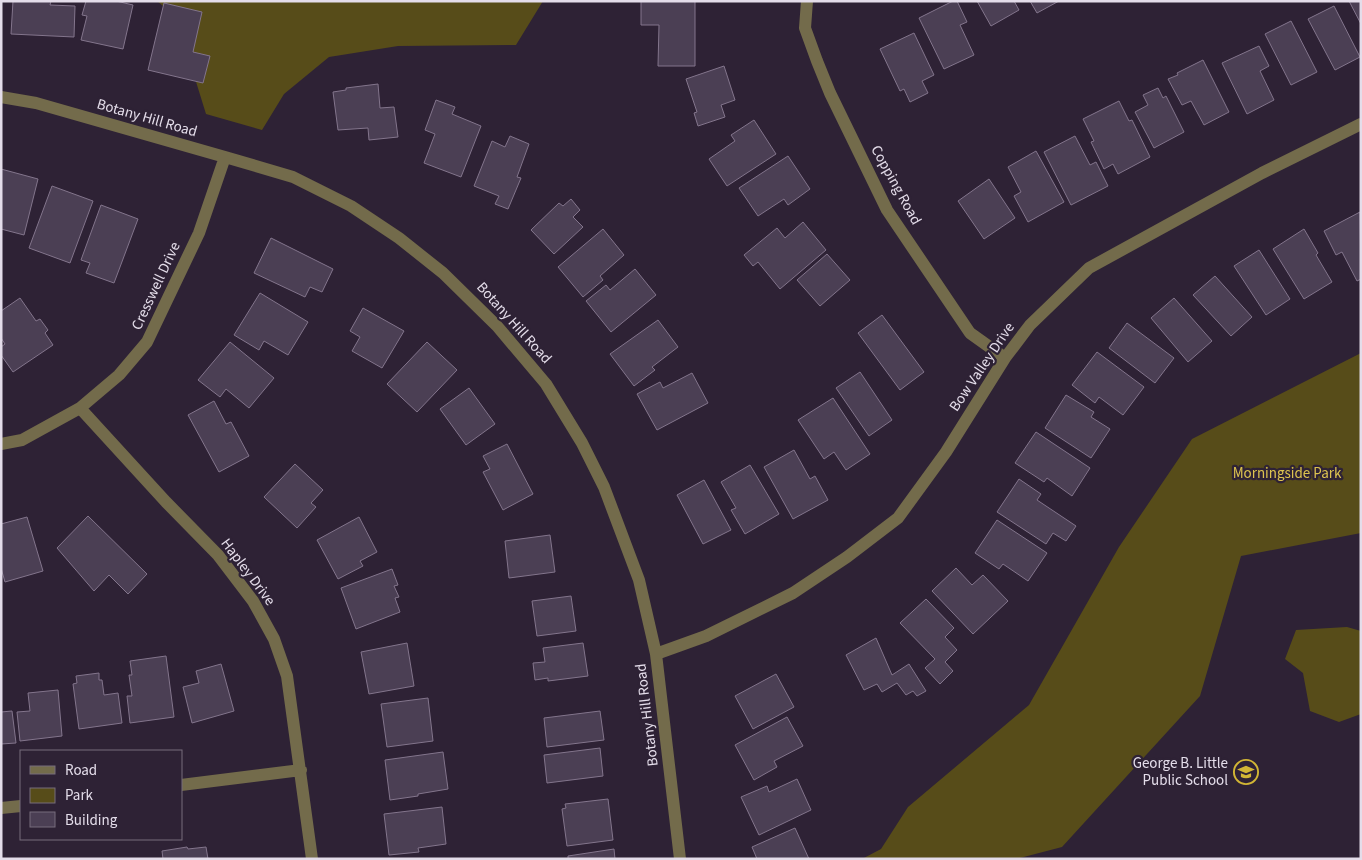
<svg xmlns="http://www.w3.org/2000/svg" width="1362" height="860" font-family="'Source Sans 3',sans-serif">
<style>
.green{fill:#574c19}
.building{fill:#4b3f54;stroke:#83758c}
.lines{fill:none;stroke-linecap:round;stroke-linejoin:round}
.minor{stroke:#736b4b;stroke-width:12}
.labels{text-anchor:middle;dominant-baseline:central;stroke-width:4.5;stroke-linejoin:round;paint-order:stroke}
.street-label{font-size:15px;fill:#e4ddea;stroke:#2e2235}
.park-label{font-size:15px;fill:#ddc34f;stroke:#2e2235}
.poi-label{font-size:15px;fill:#e4ddea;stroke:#2e2235;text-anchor:end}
</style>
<rect width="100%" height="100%" fill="#2e2235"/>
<path class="green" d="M157,1H543L516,45L398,46L329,57L284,94L262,130L206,114L193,72L173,14Z
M1361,353V533L1241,556L1200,696L1062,847L1016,859H862L881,849L908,807L1029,705L1119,547L1192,439Z
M1347,627L1361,631V714L1339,722L1310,711L1303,673L1285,659L1296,630Z"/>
<path class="building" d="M13,1H51L50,5L75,6L74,37L11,34Z
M86,1H116L133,5L123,49L81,40L87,16L82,15Z
M641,1H695V66H658L659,25H641Z
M953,1H957L967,22L960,25L974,55L944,69L919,18Z
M977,1H1014L1019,10L991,26Z
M1030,1H1059L1037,13Z
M1349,1H1361V24Z
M164,3L202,12L193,52L210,56L203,83L148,70Z
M1334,6L1360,57L1335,70L1308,19Z
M1291,21L1317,72L1291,85L1265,34Z
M914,33L934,75L922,81L928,93L910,102L904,89L900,91L880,49Z
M1259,46L1269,66L1260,71L1274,100L1247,114L1222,63Z
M1203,60L1229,112L1204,125L1191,101L1182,105L1168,79L1178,75L1177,73Z
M724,66L735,100L721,105L725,117L698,126L694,113L697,112L686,79Z
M378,84L380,108L394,107L398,137L369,140L368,128L338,130L333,92L346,90V88Z
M1158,88L1163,98L1166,96L1184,132L1154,148L1135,112L1148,105L1143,95Z
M436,100L455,107L452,114L481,126L461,177L424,163L435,134L425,130Z
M1119,101L1129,121L1132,120L1150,157L1118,174L1113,164L1104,169L1091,142L1094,141L1083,119Z
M754,120L776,154L727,186L709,159L735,141L731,135Z
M510,136L529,144L517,177L521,178L508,209L495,204L499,196L474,186L492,141L505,147Z
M1075,136L1090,165L1096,162L1108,186L1071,205L1044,152Z
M1036,151L1064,202L1028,222L1014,196L1021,192L1008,167Z
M788,156L810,189L788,205L784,199L758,216L739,188Z
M1,169L38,179L24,235L1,229Z
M989,179L1015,218L984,239L958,201Z
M52,186L93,201L70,263L29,248Z
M571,199L580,210L573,217L583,227L554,254L531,230L559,203L563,206Z
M101,205L138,219L114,283L86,273L90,263L81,260Z
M1360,212L1361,279L1357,281L1342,252L1336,255L1324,231Z
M803,222L826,250L780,289L758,262L753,266L744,255L777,228L785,238Z
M603,229L624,255L600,276L603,280L583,297L558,267Z
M1304,229L1318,253L1316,255L1332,282L1304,299L1273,249Z
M271,238L333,269L322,292L310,287L305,297L254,273Z
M1259,250L1290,299L1266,315L1234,266Z
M827,254L850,280L820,306L797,280Z
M635,269L656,295L611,332L586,301L606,285L610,290Z
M1215,276L1252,317L1231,336L1193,295Z
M260,293L308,322L288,355L264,341L259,350L234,335Z
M20,298L36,321L40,319L48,330L45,333L53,345L13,372L1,355V347L5,344L1,338V311Z
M1174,298L1212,341L1188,362L1151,318Z
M363,308L404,331L382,368L352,351L360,337L350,331Z
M882,315L924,372L900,390L858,333Z
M658,320L678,347L652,367L655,370L634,386L610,354Z
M1127,323L1174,358L1155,383L1109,348Z
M230,342L274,378L249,408L226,389L220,397L198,380Z
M427,342L457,370L417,412L387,384Z
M1097,352L1144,387L1123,415L1099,397L1095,403L1072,385Z
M860,372L892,420L869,436L836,388Z
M692,373L708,403L657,430L637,394L660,382L663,388Z
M469,388L495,424L466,445L440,409Z
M1066,395L1094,412L1091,417L1110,429L1091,458L1045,428Z
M833,398L870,454L846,470L834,452L824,459L798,420Z
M214,401L226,424L231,422L249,456L219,472L188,415Z
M1036,432L1090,468L1072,496L1047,478L1044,482L1015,463Z
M507,444L533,494L503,510L483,472L490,469L483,456Z
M794,450L810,479L815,476L828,500L793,519L764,467Z
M295,464L323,490L311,503L316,507L297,528L264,497Z
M750,465L779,514L745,534L731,510L736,508L721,482Z
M1019,479L1041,494L1037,500L1076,526L1066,541L1053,533L1046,544L997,512Z
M704,480L731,530L703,544L677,495Z
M88,516L147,574L128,594L109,575L94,591L57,548Z
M27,517L43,571L5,582L1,568V524Z
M359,517L377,552L360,561L363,566L338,579L317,540Z
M997,520L1047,553L1028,581L1003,564L999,569L975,553Z
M550,535L555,572L509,578L505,541Z
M956,568L972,585L983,575L1008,601L973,634L932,591Z
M392,569L398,585L394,586L399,597L395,598L400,612L356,629L341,588Z
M571,596L576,631L537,636L532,601Z
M926,599L954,628L945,637L957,650L945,662L953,671L940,684L925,668L935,659L900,623Z
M876,638L892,675L909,664L926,691L917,696L913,691L906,695L897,683L882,692L877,684L864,690L846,655Z
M407,643L414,686L369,694L361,652Z
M583,643L588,676L548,681V678L535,680L533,663L545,662L543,648Z
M166,656L174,717L130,723L127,696H132L129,675H132L130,661Z
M221,664L234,711L192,723L183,687L199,683L196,671Z
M99,673V680H102L104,695L118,693L122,723L79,729L73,684L77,683L76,676Z
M776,674L794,707L753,729L735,696Z
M58,690L62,736L20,741L17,712L30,711L28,693Z
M428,698L433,741L387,747L381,704Z
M12,711L16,743L1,744V712Z
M600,711L604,740L547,747L544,718Z
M787,717L803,746L774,761L777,767L754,780L735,745Z
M600,748L603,776L547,783L544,755Z
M443,752L448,789L418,794V796L390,800L385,760Z
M797,779L811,810L759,835L741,797L767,786L769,792Z
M608,799L613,840L567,846L562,809L566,808L565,804Z
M442,807L446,844L418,848L419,852L389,855L384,814Z
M795,828L809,859H757L752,847Z
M187,847L188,849L206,847L208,859H163L162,851Z
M614,849L615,859H568V856Z"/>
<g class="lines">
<path class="minor" d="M807,1L805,28L817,61L830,93L887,210L970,333L1005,358
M1,97L36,103L225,157L293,177L351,206L399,238L443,273L497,326L546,384L582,443L604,487L639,580L656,654L680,859
M80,408L166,502L218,555L253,601L274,639L287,676L312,859
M1,444L22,440L80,408L119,375L147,342L199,233L225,157
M656,654L706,636L793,593L847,557L898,518L946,452L1005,358L1030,325L1089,268L1262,173L1361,124
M181,785L301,770
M1,808L21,806"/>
</g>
<defs>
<symbol id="school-ring" viewBox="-11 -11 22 22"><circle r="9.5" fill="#2e2235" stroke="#d2b635" stroke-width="1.5"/><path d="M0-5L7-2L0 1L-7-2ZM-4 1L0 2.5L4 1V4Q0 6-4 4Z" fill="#d2b635"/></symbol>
</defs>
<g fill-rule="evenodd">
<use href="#school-ring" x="1232" y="758" width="28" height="28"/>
</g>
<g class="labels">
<g class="street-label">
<text transform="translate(147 118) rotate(16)">Botany Hill Road</text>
<text transform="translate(896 185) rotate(61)">Copping Road</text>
<text transform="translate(156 286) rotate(-65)">Cresswell Drive</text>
<text transform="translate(514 323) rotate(48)">Botany Hill Road</text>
<text transform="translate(982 367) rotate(-56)">Bow Valley Drive</text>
<text transform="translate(248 572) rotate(53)">Hapley Drive</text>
<text transform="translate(647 715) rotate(-97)">Botany Hill Road</text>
</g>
<g class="park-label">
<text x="1287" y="473">Morningside Park</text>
</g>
<g class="poi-label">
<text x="1228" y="763">George B. Little<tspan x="1228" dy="17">Public School</tspan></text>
</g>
</g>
<rect width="1362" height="860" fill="none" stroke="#e4ddea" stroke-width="5"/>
<rect x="20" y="750" width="162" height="90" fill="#2e2235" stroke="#776d7d"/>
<rect x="30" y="766" width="25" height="8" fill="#736b4b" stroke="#776d7d"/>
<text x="65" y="775" font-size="15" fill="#e4ddea">Road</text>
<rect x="30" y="788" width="25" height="15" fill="#574c19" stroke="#776d7d"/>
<text x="65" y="800" font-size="15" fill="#e4ddea">Park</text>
<rect x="30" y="812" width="25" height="15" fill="#4b3f54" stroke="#776d7d"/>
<text x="65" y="825" font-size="15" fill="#e4ddea">Building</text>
</svg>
